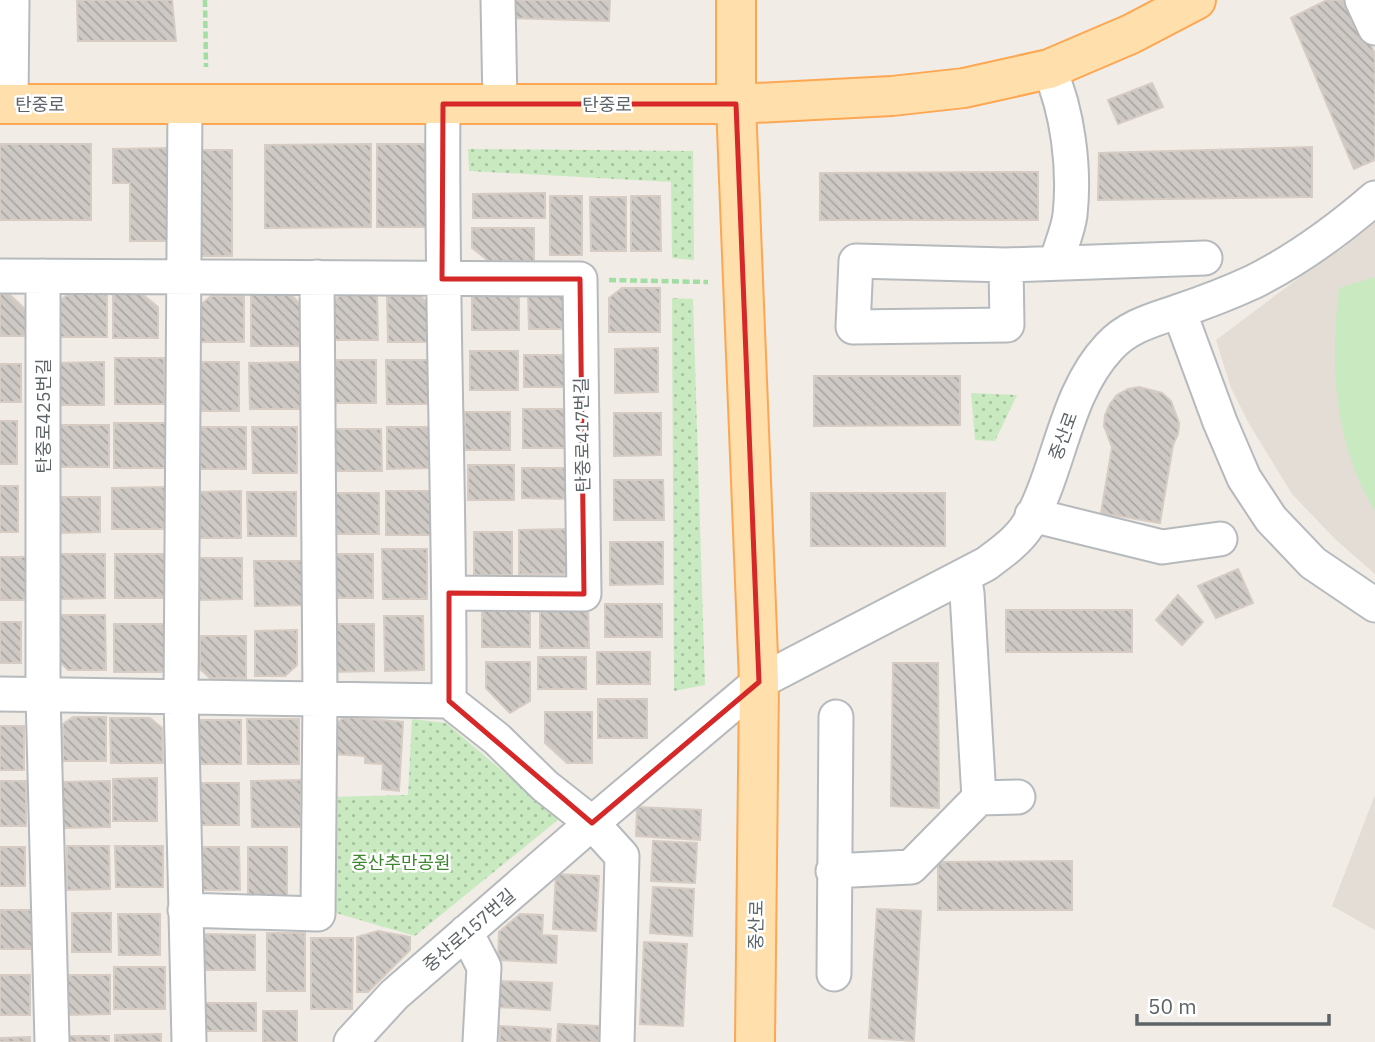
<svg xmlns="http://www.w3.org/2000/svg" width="1375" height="1042" font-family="'IBM Plex Sans','Noto Sans KR',sans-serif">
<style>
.education{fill:#e3ddd6}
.grass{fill:url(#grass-dots)}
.pitch{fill:#c9eac0}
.building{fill:url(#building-back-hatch);stroke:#d6ccc3;stroke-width:2}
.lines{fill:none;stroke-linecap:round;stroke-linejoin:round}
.minor-casing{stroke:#b6babd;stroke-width:37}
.major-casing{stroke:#fda752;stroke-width:42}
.path{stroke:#a2dda4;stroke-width:4.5;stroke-dasharray:7 3.5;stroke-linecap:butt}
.minor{stroke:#fff;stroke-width:33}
.major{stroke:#ffdfac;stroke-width:38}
.marked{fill:none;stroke:#d62828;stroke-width:5;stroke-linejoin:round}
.labels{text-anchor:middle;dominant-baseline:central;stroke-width:5;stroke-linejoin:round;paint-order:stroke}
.street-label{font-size:18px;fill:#5d6467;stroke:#fff}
.park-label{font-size:18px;fill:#3d852e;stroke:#fff}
</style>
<defs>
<pattern id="grass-dots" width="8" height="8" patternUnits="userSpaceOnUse" patternTransform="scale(1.75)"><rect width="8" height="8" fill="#c9eac0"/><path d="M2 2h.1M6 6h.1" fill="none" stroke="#a6c1a0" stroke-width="1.8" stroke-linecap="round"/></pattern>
<pattern id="building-back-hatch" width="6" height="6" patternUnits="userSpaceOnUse" patternTransform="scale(1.75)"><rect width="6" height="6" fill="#cec9c4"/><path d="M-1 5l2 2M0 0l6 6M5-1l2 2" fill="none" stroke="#aaa7a3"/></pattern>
</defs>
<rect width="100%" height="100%" fill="#f1ece5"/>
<path class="education" d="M1375,221V574L1335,539L1292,494L1248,422L1231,388L1216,340Z
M1375,795V930L1332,906Z"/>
<path class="grass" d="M468,149L693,151L694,260L672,258L671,182L469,171Z
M672,298L693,299L705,685L674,691Z
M971,393L1017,395L995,441L975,440Z
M412,719L446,723L559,819L415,936L336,913L327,797L408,795Z"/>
<path class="pitch" d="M1375,277V511C1333,443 1330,364 1339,288Z"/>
<path class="building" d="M77,0H172L176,41H78Z
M510,0H610L609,21L510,18Z
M1327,0H1351L1375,54V160L1354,169L1291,18Z
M1152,83L1163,107L1118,124L1108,100Z
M0,144H91V220H0Z
M371,144V227L265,228V145Z
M377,144H437V227H377Z
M1312,147V197L1098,200L1099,153Z
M170,148V241H130V183H113V149Z
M194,150H232V256H194Z
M1038,172V220H820V173Z
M545,193V218H473V194Z
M550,196H582V255H550Z
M631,196H660L661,251H631Z
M590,197H626V251H591Z
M472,228H534V261H489L472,248Z
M622,288H660V332H609V298Z
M71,292H107V337H54V305Z
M251,293H290L306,311L307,346H251Z
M343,293H377L378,340H333V301Z
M519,293V330H472V294Z
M528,293H561L569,303V329H529Z
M0,294H9L26,310V336H0Z
M113,294H142L158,307V338H113Z
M211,296H244V342H197V308Z
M387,296H420L431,306V342H388Z
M658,348V392L615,393V349Z
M470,351H518V390H470Z
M524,355H567V387H524Z
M115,358H164L165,404H115Z
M331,360H376V403H331Z
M386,360H429V404H387Z
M104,362V405H57L56,363Z
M198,362H239V411H199Z
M300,362L301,409H250L249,363Z
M0,364H21V402H0Z
M814,376H960V425L814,426Z
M1139,387L1162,393L1171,401L1179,423L1178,434L1173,445L1160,523L1101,513L1112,447L1104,426L1105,415L1110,404L1117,395L1128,389Z
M523,409H569V448H523Z
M465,412H510V450H465Z
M614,413H661V455L614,456Z
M0,421H17V464H0Z
M114,423H170V468H114Z
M58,425H109V467H58Z
M198,427H246V469H198Z
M252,427H297V473H253Z
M387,427H429L430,468L387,469Z
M330,429H381L382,471H330Z
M468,465H514V500H468Z
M522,468H568V499L522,498Z
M614,480H663L664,520H614Z
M0,486H18V532H0Z
M168,487V529H112V488Z
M241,491V538H200V492Z
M386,491H431L432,535H386Z
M247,492H296V536H248Z
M331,493H379V534H332Z
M811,493H945V546H811Z
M59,497H100V532L59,533Z
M568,529V574H519V530Z
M474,532H512V575H474Z
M610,542H663V584L610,585Z
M382,549H427V599H383Z
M60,554H105V598L60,599Z
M115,554H166V598H115Z
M335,554H373V598H335Z
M0,557H27L28,600H0Z
M197,558H242V599L198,600Z
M254,561H305V605L255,606Z
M1238,569L1253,603L1216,618L1198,586Z
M1178,595L1203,622L1182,645L1156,620Z
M540,603H588L589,648H540Z
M482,604H530V647H482Z
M605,604H662V637H605Z
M1006,610H1132V652H1006Z
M60,615H105L106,670H68L60,662Z
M384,616H423L424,670L385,671Z
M0,622H21V663H0Z
M114,624H172V664L161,672H114Z
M333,624H374V671L334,672Z
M297,630V665L285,676H255V631Z
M200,636H246V678H210L200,669Z
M597,652H650V684H597Z
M538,657H586V689H538Z
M486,662H530V701L510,713L486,688Z
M893,663H938L939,808L891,806Z
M598,699H647V738H598Z
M545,712H592V763H567L545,743Z
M73,717H106V761H63V724Z
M344,717L403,722L399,791L382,789L383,764L365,763V756L332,754L334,726Z
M110,718H150L162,728L163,763H111Z
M247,719H299V764H248Z
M195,720H241V764H196Z
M0,726H24V770H0Z
M157,778V821H113V779Z
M301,780V827H252L251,781Z
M0,781H26V826H0Z
M110,781V827L61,828V782Z
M198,783H239V825H199Z
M637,807L701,810L700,840L636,836Z
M653,841L697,843L695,883L651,881Z
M67,846H109L110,889L67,890Z
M115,846H163V887H116Z
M0,847H25V886H0Z
M195,847H239L240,890H195Z
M248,847H287V900H248Z
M1072,861V910H938V862Z
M556,874L599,876L596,931L553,929Z
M653,887L694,889L692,936L650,933Z
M877,909L921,911L914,1041L869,1038Z
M0,910H34V949H0Z
M72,913H111V952H72Z
M118,914H160V955H119Z
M520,914L543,915L542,935L557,936L556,963L498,960L499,932Z
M378,931L410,937V950L368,992H357V937Z
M267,933H305V991H267Z
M201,934L255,935V970H201Z
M311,938H353L352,1009H311Z
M644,942L687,944L683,1026L640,1024Z
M114,967H165V1009H114Z
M0,975H30V1015H0Z
M65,975H110V1014L65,1015Z
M498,981L552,983L550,1010L497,1007Z
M201,1003H256V1031H201Z
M263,1011H297V1042H263Z
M558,1024L599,1026V1042H557Z
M500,1026L551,1029L550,1042H500Z
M161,1034V1042H115V1035Z
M67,1036H109V1042H67Z
M30,1037V1042H0V1038Z"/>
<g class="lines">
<defs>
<path id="minor" d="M498,0L500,104
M1362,0L1375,28
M1049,69C1068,111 1075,169 1070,215C1068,231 1060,248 1056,263
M185,103L181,697L189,1042
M11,104L12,0
M443,104C441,303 450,502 449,701L497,739L545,786L592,823L622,856L617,1042
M1006,265L1007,325L853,327L856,261L1006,265L1205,258
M0,276L580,279L584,594L449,593
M43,276V695L52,1042
M1179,311L1220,422L1244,478L1271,519L1313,563L1375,605
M1032,515L1162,547L1220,539
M0,694L449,701
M979,798L1018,797
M833,871L911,867L979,798L967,593L964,576
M185,910L318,914L320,699L317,277
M466,932L484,967L480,1042
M834,974L836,717
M351,1042L394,995L592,823L759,682L986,564C1001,553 1018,541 1028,525C1060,470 1064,395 1109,347C1128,326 1153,320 1179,311C1203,303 1229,293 1253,282C1297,260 1338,230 1375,198"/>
<path id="major" d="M736,0V104L759,682L755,1042
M0,104H736L892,96L964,88L1049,69L1131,34L1196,0"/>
</defs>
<use href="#minor" class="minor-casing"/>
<use href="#major" class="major-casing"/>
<path class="path" d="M205,0L206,67
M609,280L708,282"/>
<use href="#minor" class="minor"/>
<use href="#major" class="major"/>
</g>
<path class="marked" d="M443,104H736L759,682L592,823L449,701V593L584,594L580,279H442Z"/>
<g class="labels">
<g class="street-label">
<text x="40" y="104">탄중로</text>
<text x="607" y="104">탄중로</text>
<text transform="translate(43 416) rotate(-90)">탄중로425번길</text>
<text transform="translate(582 435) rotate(-91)">탄중로417번길</text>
<text transform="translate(1063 436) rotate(-70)">중산로</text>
<text transform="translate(756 925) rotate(-89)">중산로</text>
<text transform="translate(469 930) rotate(-41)">중산로157번길</text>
</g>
<g class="park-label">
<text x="401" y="862">중산추만공원</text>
</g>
</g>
<path d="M1137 1014v10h192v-10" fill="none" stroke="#5d6467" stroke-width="3.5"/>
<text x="1148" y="1014" font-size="21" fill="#5d6467" stroke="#ffffff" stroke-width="5" paint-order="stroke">50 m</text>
</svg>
